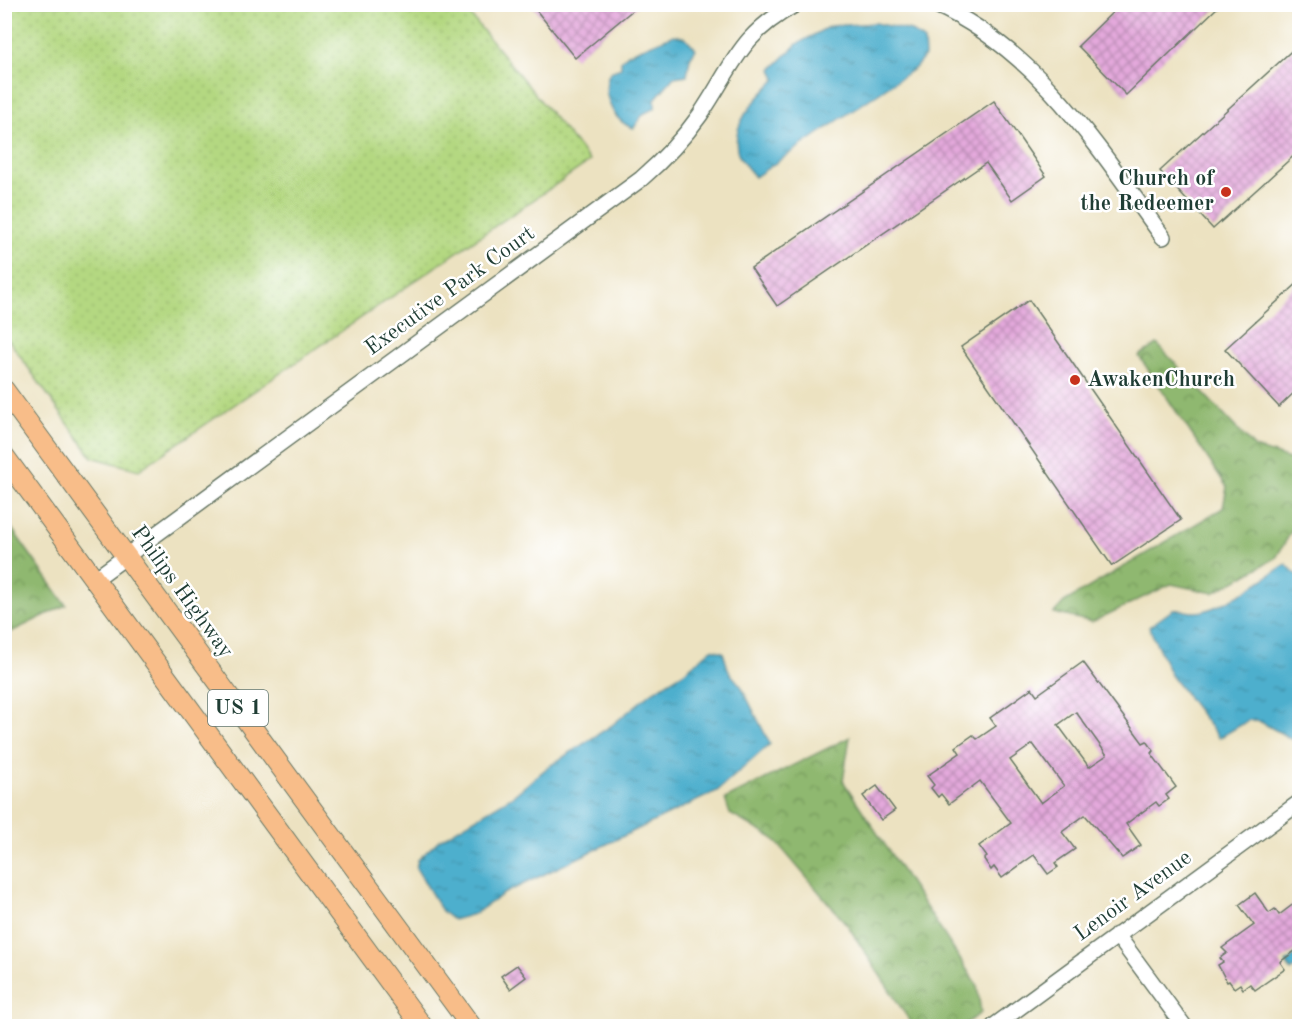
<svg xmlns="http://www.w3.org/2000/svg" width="1304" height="1031" font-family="'Old Standard TT',serif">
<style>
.grass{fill:url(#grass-dots);stroke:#6a8a5a;stroke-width:1.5}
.forest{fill:url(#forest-crowns);stroke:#577a52;stroke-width:1.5}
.water{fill:url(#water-ripples);stroke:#367680;stroke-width:1.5}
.building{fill:url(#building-cross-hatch);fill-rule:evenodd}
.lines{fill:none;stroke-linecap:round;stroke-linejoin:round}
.minor-casing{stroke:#677765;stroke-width:18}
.major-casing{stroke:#677765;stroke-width:22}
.minor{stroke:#fff;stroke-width:15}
.major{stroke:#f8bd89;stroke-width:20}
.poi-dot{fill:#c8321e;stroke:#fff;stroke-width:2}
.labels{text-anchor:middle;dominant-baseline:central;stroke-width:5;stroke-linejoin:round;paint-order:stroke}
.shield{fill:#fff;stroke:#627771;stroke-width:1.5}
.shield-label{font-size:21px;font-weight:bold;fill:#1f3d34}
.poi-label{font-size:22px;font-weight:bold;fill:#1f3d34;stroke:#fff;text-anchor:end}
.street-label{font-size:22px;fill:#1f3d34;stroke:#fff}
</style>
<defs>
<pattern id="grass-dots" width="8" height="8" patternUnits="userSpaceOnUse" patternTransform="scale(1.5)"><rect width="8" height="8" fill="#b4d881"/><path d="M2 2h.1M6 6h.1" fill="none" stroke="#9aba70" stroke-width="1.8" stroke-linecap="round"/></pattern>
<pattern id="forest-crowns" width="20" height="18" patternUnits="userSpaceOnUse" patternTransform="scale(1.5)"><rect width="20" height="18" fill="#8fb86f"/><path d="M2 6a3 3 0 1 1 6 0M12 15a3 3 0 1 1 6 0" fill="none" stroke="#74975c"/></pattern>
<pattern id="water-ripples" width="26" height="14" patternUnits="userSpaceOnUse" patternTransform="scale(1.5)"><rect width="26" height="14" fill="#4eafcd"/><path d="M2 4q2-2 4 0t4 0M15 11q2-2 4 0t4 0" fill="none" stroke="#4090a7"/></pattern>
<pattern id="building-cross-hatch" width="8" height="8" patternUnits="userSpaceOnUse" patternTransform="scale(1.5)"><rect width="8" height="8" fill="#e4a9dc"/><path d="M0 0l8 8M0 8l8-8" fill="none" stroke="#b88bb3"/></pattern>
</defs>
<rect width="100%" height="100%" fill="#fff"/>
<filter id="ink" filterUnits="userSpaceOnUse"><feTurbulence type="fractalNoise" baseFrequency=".0167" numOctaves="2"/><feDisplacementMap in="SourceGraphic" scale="12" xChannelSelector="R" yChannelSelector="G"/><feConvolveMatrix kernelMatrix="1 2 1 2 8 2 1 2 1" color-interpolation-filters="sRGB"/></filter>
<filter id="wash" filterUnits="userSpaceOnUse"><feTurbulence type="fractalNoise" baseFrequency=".008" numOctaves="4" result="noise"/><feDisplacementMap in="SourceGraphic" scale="24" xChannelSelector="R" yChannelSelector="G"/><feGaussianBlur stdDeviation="1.35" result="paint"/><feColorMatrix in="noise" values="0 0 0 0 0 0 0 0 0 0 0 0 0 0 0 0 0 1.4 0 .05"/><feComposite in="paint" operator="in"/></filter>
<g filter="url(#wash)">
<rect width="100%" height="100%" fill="#ece2c1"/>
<path class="grass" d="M4,5H462L590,161L139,470L92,457L5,335Z"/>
<path class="forest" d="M1157,344L1255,448L1299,462V506L1294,527L1276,558L1213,593L1171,584L1092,622L1054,613L1064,602L1223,508L1227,487L1139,356Z
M5,519L66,605L5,635H4Z
M850,737L843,781L977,985L981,1013L962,1026H913L848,926L773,838L730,814L725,799Z"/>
<path class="water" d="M876,23L911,31L924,41L925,56L915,68L755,177C750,170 740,161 738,153C729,123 758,98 776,79L772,69L797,44L830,26Z
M674,35L686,38L696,49L690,58L687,75L674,77L655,99V108L643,114L634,128C612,122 600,91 610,72L621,68V61L628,54Z
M1286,564L1299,577V743L1259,721L1249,720L1219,738L1171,675L1149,627L1174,609C1185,611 1196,614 1207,610C1235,601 1262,580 1286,564Z
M712,649L723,652L729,672L741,686L770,744L717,791L505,893L474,914L453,920L442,911L416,868L418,860L439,840L513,796L548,767L611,726L652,692L683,673Z
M1299,952V965L1291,971L1286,963Z"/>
<g id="blocks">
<path class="building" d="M531,4H640L575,58Z
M1121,4H1221L1126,95L1078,46Z
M1299,44V151L1213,229L1160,171Z
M994,101L1046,176L1012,200L986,163L777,306L751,268Z
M1299,282V388L1279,407L1225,349Z
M1029,300L1181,520L1112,566L961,347Z
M1083,662L1143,743L1147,741L1154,751L1151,753L1176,787L1166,795L1169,799L1159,806L1156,802L1126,824L1141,845L1122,858L1085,815L1062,832L1075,849L1055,863L1058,867L1048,874L1034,855L1002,878L994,867L991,870L984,859L987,857L979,846L1011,823L980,781L949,804L941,794L938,797L931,788L934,785L927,776L960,753L956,747L973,735L977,739L996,726L990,718L1032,688L1037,695ZM1076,712L1107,755L1089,767L1058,725ZM1033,744L1064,786L1041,803L1010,760Z
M877,786L895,810L881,820L863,796Z
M1255,893L1269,913L1275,909L1279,915L1299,900V948L1280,962L1285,969L1255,990L1250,984L1243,989L1240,984L1234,988L1229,981L1227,982L1218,965L1223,962L1220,958L1227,953L1222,948L1254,925L1239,905Z
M517,965L526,977L510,989L501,976Z"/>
</g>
</g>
<g filter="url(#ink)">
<use href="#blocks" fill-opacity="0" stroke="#677765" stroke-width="1.5"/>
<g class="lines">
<defs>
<path id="minor" d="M934,4C1037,49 1099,149 1163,237
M95,579L641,179C663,160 683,139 700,115C734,65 739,35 796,4
M1117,935L1184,1026
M994,1026L1300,802"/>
<path id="major" d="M4,390L471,1026
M4,456L422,1026"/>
</defs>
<use href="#minor" class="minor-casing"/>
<use href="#major" class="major-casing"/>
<use href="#minor" class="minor"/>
<use href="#major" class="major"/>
</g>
</g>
<g class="poi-dot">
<circle cx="1226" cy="192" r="6"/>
<circle cx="1075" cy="380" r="6"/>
</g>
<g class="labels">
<rect class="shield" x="208" y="690" width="60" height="36" rx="4.5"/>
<g class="shield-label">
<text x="238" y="708">US 1</text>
</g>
<g class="poi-label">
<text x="1214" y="179">Church of<tspan x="1214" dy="25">the Redeemer</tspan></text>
<text x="1087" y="380" text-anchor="start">AwakenChurch</text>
</g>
<g class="street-label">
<text transform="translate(450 291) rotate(-36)">Executive Park Court</text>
<text transform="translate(182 592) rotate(54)">Philips Highway</text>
<text transform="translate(1133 896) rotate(-36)">Lenoir Avenue</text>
</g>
</g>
<rect width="1304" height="1031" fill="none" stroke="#fff" stroke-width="24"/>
</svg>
